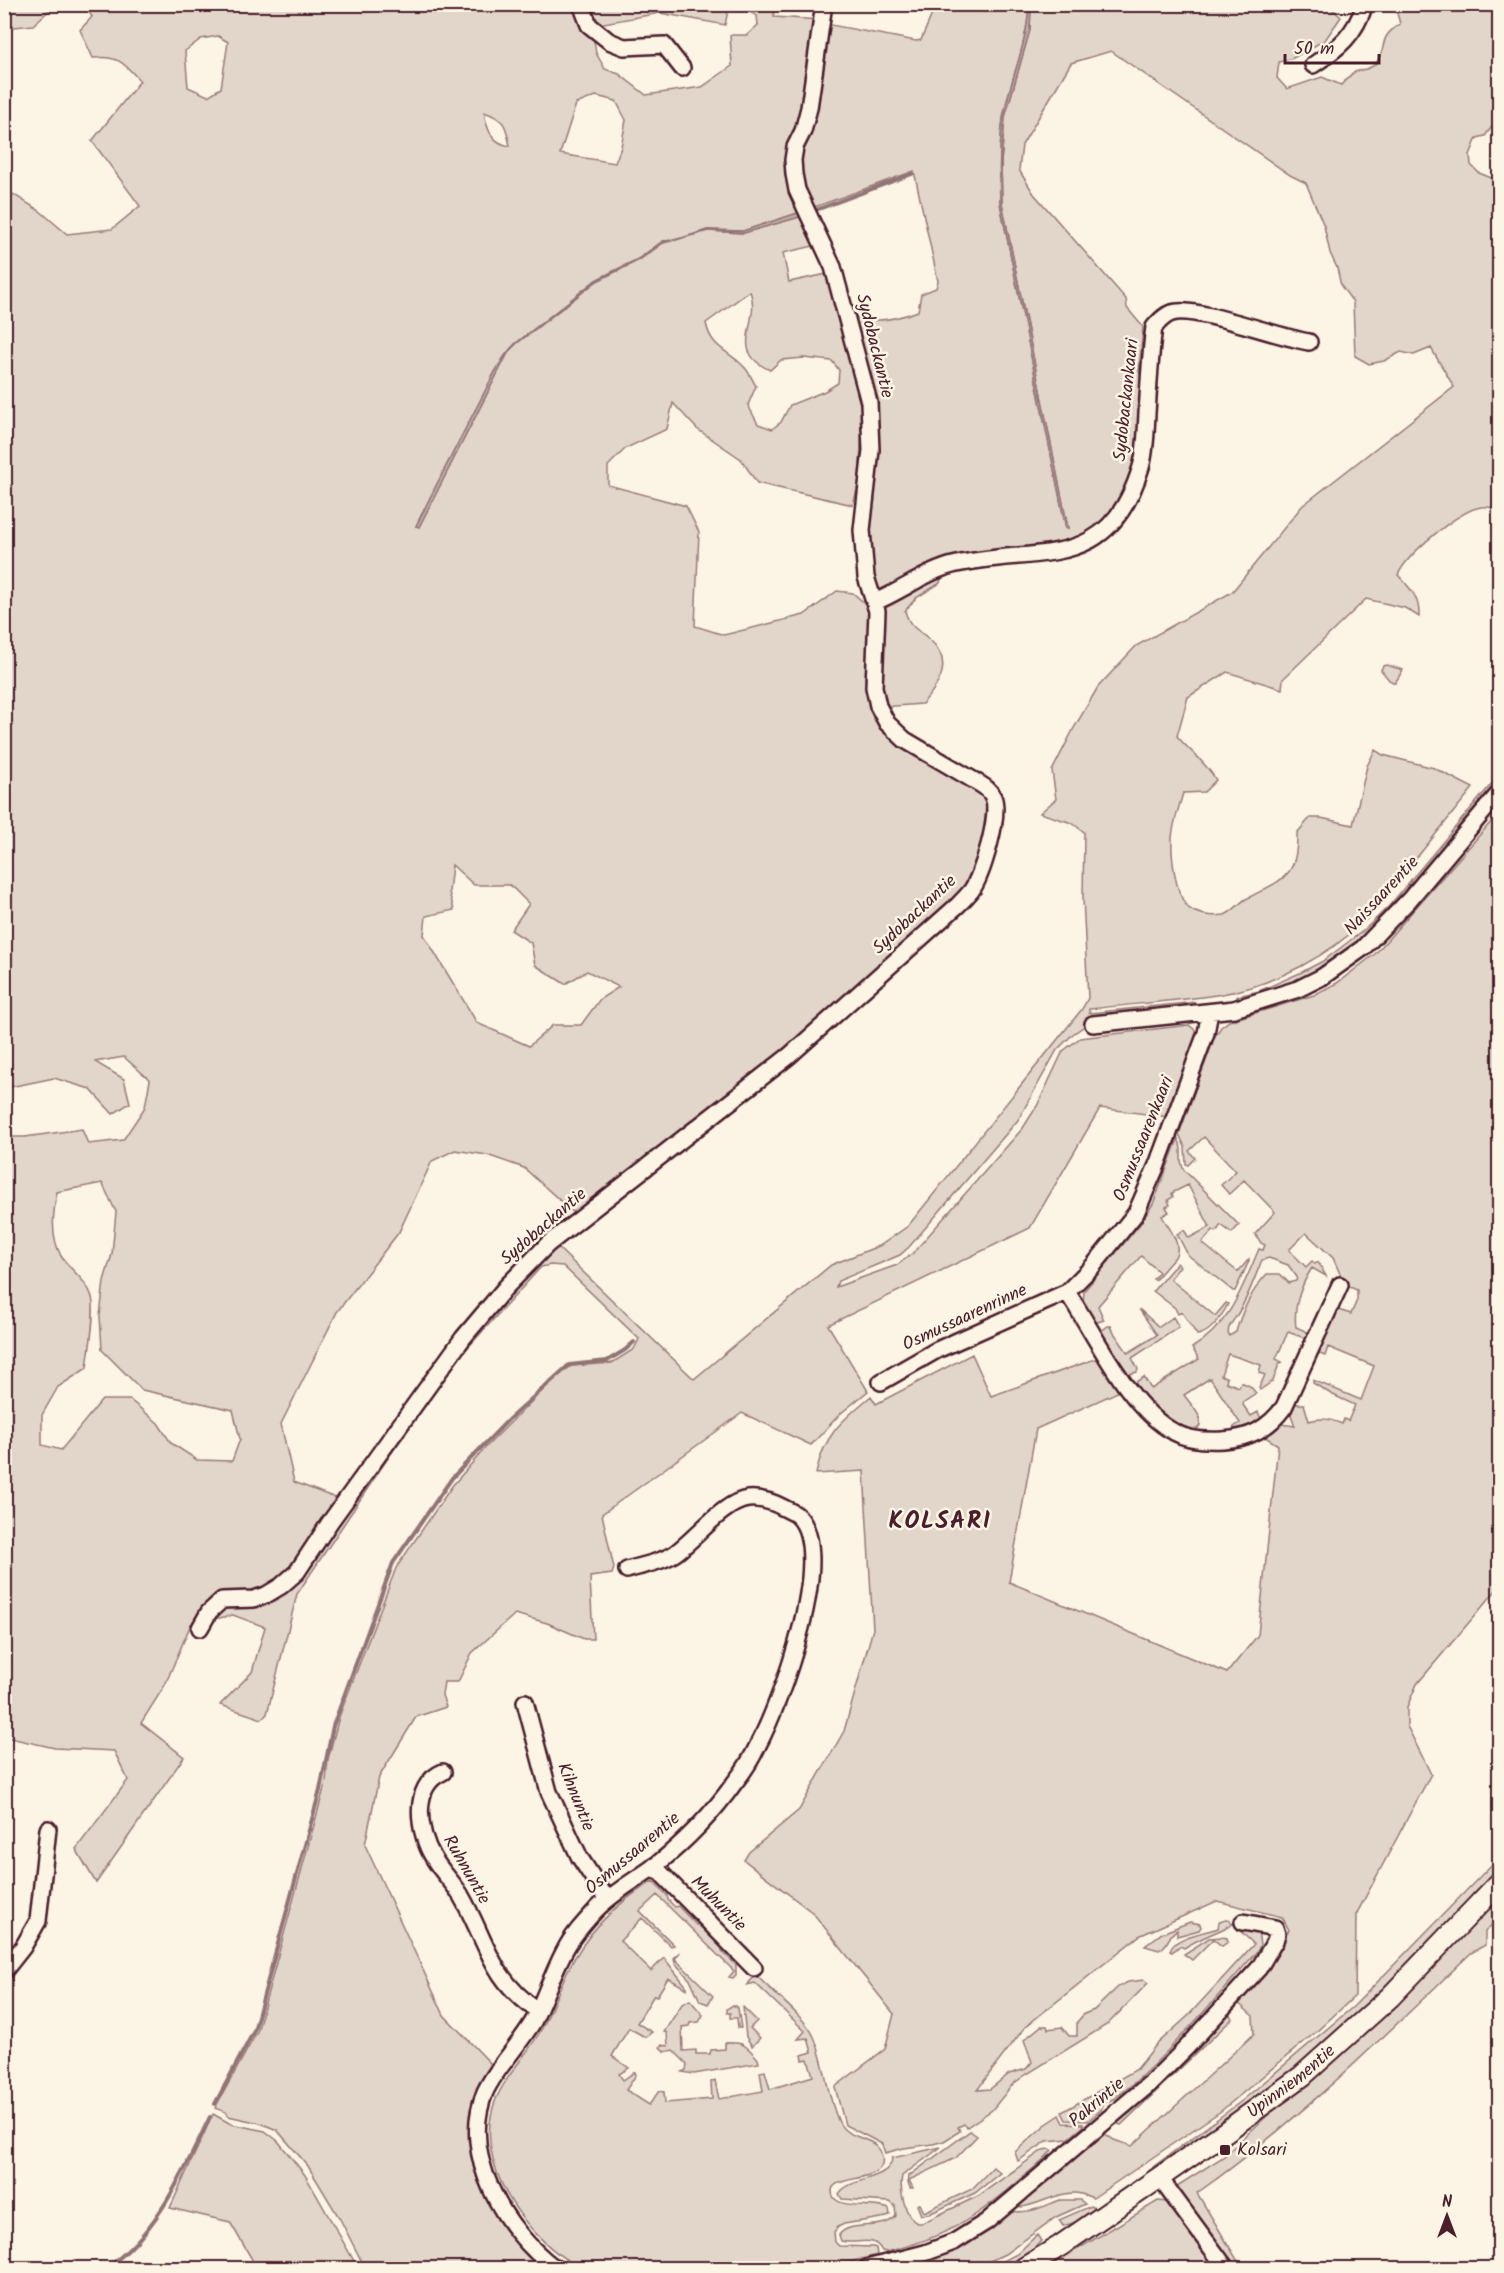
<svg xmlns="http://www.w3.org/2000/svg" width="1504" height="2273" font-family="Kalam,sans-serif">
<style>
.green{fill:#e2d5ca;stroke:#967a7a;stroke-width:1.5;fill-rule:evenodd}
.water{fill:#c0aca5;stroke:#917474;stroke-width:1.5}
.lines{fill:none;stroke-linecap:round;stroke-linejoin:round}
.stream{stroke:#917474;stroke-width:4}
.minor-casing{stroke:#4a1f2b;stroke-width:20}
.major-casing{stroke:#4a1f2b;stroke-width:24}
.minor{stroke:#fcf5e5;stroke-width:15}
.major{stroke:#fcf5e5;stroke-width:20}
.poi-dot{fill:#4a1f2b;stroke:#fcf5e5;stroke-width:2}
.labels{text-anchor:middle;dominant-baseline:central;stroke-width:5;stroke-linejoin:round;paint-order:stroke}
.street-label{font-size:18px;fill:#4a1f2b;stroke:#fcf5e5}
.poi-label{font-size:18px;fill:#4a1f2b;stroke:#fcf5e5;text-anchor:start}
.district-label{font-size:24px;font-weight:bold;letter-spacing:1.5px;fill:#4a1f2b;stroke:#fcf5e5}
</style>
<rect width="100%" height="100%" fill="#fcf5e5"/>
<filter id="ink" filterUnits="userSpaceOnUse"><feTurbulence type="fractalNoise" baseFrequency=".0167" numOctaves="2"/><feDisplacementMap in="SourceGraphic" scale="12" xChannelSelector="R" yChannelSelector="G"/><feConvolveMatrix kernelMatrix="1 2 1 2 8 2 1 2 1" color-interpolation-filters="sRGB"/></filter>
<g filter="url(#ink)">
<path class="green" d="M4,5L5,4L55,5L33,25L5,28Z
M85,5H575L594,40L596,53L605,69L619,74L646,95L702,87L732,66L730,35H747L758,25L757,16L743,8L728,11L725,25L660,13L593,25L583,5H774V17L820,20L802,126L790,143L801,212L743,231L707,230L676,240L663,241L638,259L596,280L515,344C500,359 491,380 481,399C459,441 437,483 416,526H419L509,351L516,344L597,281L639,260L663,243L708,231L744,233L803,216L818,245L783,253L789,282L827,274L860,398L862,425L859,482L853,505L757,483L741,459L697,429L673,403L667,429L626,448L608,466V485L686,506L699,532L695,626L724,635L804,615L837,591L853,593L870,608V635L865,678L873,718L885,732L982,789L989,806L990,821L979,858L968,885L953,903L777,1058L576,1215L524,1168L487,1155L455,1150L432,1161L399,1232L337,1312L281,1424L294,1482L338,1499L448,1362L554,1244L694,1379L831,1265L881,1245L908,1226L1082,1009L1088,998L1083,898L1084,832L1072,823L1040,813L1056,799L1052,771L1074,728L1098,687L1136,646L1232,592L1302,506L1454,387L1431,348L1414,355L1401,352L1384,361L1369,364L1355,356L1353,302L1341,286L1337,268L1330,253L1324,226L1306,183L1290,175L1111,51L1071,63L1022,145L1019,170L1034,194L1126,299L1127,308L1143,327L1139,372L1145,384L1138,450L1134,471L1116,510L1090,537L883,592L876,591L866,559L873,456L853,315C872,326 899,318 918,311L921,294L936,288L938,281L914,171L812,208L799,171L798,153L826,24L916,41L921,40L936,5H1029C1027,47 1010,79 1003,119C999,147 999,175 1000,203L1066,528H1068L1002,203L1001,162L1005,117L1030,30L1031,5H1328L1341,17L1325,40L1293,58L1279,62L1277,78L1287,89L1322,77L1341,85C1345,81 1350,74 1355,72C1362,69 1371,70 1376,63C1389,46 1376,39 1400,24L1397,13L1402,5H1499L1500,100L1497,120L1485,136L1477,138L1470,155L1471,165L1479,173L1499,181V510C1494,508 1487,506 1481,507C1458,511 1407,554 1398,575C1411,589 1420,598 1419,617L1405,608L1366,599L1283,679L1282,689L1227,672L1188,697L1177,736C1190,752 1206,762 1216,780L1204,792L1183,793C1179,808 1173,823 1172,838C1171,855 1175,891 1186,905C1193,915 1213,917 1224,915C1232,913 1239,903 1246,899C1282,879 1298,879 1297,833L1310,818H1321L1353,825L1367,766L1375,750L1383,755L1434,768L1473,788L1368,918C1330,955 1275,985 1222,994C1178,1001 1133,1004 1089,1009V1013L1195,1002V1008L1089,1023L1073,1034L1057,1050L1018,1120L909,1247L900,1255L838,1281L836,1287L897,1265L913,1253L1023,1128L1037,1106L1063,1051L1080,1038L1189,1025L1196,1031L1197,1035L1169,1117L1100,1108L1030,1228L828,1325L868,1391L840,1414L811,1445L742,1413L602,1514L614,1568L612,1574L590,1577L593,1639H584L547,1623L515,1614L472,1653L458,1682H444L442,1695L446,1707L416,1717L379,1777L365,1845L444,2015L491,2064L478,2090L483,2185L500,2221L527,2256L544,2268H365L340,2219L308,2166L277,2130L260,2123L228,2116L226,2112L215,2108L257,2032L326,1781L328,1759L339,1717L396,1568L452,1486L488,1445L545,1388L571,1366L612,1363L634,1349L639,1339L563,1266L550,1265L541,1267L463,1353L388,1458L297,1594L267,1714L262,1719L220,1705L252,1672L265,1627L233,1615L191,1624L165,1685L141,1723L184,1757L96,1883L76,1849L128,1780L114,1751L55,1748L5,1737V1137H25L82,1129L88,1144L123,1140L145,1107L150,1080L124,1057L95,1062L124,1079L130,1103L113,1114L90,1089L54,1078L5,1088V189L40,211L67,234L112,229L140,206L92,141L140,81C124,63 118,55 93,58L80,30L92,17ZM218,36L228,42L221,88L208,96L188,87L185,51L201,39ZM596,96L616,101L626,120L621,147L615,163L560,154L576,104ZM484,112C505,119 506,125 510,146C491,143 487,129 484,112ZM750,291C762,322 726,350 770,370L781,360L804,358L832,361L839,370L838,383L825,391L790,405L781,422L772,429L758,424L748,405L756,386C753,381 750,374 746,369C731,351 711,350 706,323ZM452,865L474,885H510L529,904L511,930L531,943L535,965L565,984L587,971L619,987L600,999L581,1025H553L529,1046L477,1023L424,935L426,916L454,910L449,892ZM102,1183L116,1212L112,1254L104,1281L100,1316L102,1350L142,1390L233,1410L240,1439L232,1461L197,1460L171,1443L158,1423L130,1400H102L61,1450L42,1445V1415L58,1387L87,1368C89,1350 96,1314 92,1297C87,1280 69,1269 61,1256C50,1235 53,1213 57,1192Z
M943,572L940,583L916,598L905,611C911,630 916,627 929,639C954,661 941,683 922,704L882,707L879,604Z
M1387,665L1403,670L1395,683L1389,680L1381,670L1383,666Z
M1499,775V785L1367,936L1326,967L1301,980L1237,1002V996L1259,991L1300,973L1323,961L1364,930L1389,906Z
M1499,813V1587L1417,1684L1407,1707V1726L1431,1774L1356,1915L1355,1996L1316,2032L1221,2111L1093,2198C1088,2196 1080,2193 1074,2193C1055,2193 1039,2205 1021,2207L1016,2203L1101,2131L1114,2140L1132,2146L1254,2034L1253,2016L1237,2002L1289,1930L1282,1917L1217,1901L1139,1936L1025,2027L977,2090L990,2089L1009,2074L1026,2069L1032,2062L1024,2040L1041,2026H1047L1048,2029L1062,2027L1069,2036H1077V2022L1084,2014L1094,2010L1118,1987L1128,1982L1144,1980L1148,1983L1108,2024L1027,2074L1013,2084L992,2110L967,2127L964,2124L958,2127L960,2131L944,2141L933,2144L904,2148L885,2153L882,2144L845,2125L835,2087L885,2049L894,2014L813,1913L744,1860L749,1852L799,1810L844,1731L873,1629L864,1471L816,1474C823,1436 842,1420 871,1396L876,1404L972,1354L991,1396L1098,1358L1120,1391L1036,1429L1009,1582L1227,1673L1258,1635L1278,1445L1265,1437L1281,1424L1295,1426L1290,1412L1294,1404H1304L1309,1421C1321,1417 1330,1419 1342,1424L1344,1419L1348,1421L1355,1405L1331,1394L1313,1383V1380L1361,1400L1374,1366L1328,1347L1325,1356L1318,1353L1338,1310L1351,1314L1357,1300V1290L1345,1285L1333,1258L1306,1233L1289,1250L1306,1267L1312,1261L1315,1264L1318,1262L1326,1276L1312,1268C1301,1285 1293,1307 1296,1327L1312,1334L1310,1340L1288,1332L1276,1359L1282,1362L1279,1364L1273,1381L1260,1390L1259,1388L1265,1375L1259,1373L1261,1365L1228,1354L1221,1375L1227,1378L1226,1382L1239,1387L1241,1382L1250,1386L1256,1393L1244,1401L1243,1405L1251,1416L1258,1412L1262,1421L1234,1430V1427L1240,1423L1210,1378L1184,1395C1189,1402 1198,1411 1200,1419C1204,1441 1169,1424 1163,1418C1152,1409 1143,1396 1134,1386L1137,1381L1144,1377L1151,1389L1199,1359L1192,1348C1231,1323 1241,1290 1259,1249L1263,1250L1265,1245L1261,1243L1255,1234L1275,1212L1244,1180L1229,1194L1221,1185L1236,1171L1204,1137L1189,1151L1195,1158L1188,1165L1186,1164L1185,1147L1179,1134L1215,1036L1221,1027L1229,1021L1314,995L1337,983L1375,954ZM1269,1258L1288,1265L1297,1277L1296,1281L1289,1283L1280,1274H1267C1253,1288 1241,1313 1236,1332L1229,1336C1226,1327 1233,1322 1237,1315C1248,1298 1254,1279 1262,1260Z
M1178,1139C1185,1151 1177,1158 1184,1170L1239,1225L1232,1233L1221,1225L1216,1232L1213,1230L1202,1243L1238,1272L1249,1259V1261L1235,1291H1233L1188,1255L1177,1234L1184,1230L1189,1238L1210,1227L1188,1185L1172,1193L1173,1197L1168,1200L1170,1205L1166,1207L1169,1212L1162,1216C1168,1227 1183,1244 1175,1257L1155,1280L1153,1279L1159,1272L1141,1256L1098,1306L1104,1320L1094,1323L1083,1305L1084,1291L1140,1224L1153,1204Z
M1177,1263L1180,1266L1170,1279L1215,1316L1226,1303L1228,1304C1222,1316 1210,1334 1197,1335L1182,1312L1178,1314L1175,1308L1153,1291Z
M1139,1309L1159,1327L1173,1317L1179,1327L1132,1358L1138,1369L1137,1372L1129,1374L1100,1334L1101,1331L1108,1326H1112L1110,1327L1128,1353L1157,1335Z
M1499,1857V1868L1359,2013L1311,2056L1249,2107L1151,2173L1153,2167L1243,2100L1354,2006Z
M653,1881L667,1895L668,1900L675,1907L678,1906L696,1925L699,1924L722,1948V1951L736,1965V1975L733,1978L729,1977L734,1971L657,1895L640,1911L674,1945L671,1946L642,1918L620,1941L651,1971L664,1958L687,1987V1989L668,1978L657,1996L654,1995L637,2023L652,2032L645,2037L629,2028L612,2056L629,2068L619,2074L623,2080L635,2072L636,2075L626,2090L649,2105L659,2091L664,2092L665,2103L712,2099L711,2082L715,2080L719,2099L763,2091L760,2072L765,2071L770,2089L813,2076L808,2059L803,2060L802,2055L812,2052L808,2038L798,2039L805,2031L755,1983L747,1985L753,1978L758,1977C772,1992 807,2019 814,2037C826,2064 827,2099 840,2124C849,2141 877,2135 882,2156C889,2187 823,2171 833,2196C839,2210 875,2202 889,2209L890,2215L887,2217L844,2224L838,2227L834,2232L835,2242L839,2246L873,2247L876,2248L877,2255L825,2268H580C527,2240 470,2162 496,2099C507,2073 528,2054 541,2030C551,2012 558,1991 567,1972C586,1933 616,1903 653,1881Z
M1499,1895V1917L1485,1932V1945L1471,1953C1382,2038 1298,2122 1197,2193L1242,2268H1229L1175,2192L1177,2186L1223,2157L1268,2115L1312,2079Z
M1229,1919L1233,1924C1216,1933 1201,1937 1184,1948L1180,1946L1172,1952L1170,1951C1175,1936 1204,1933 1218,1928L1219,1922Z
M1190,1922L1200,1924L1201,1927L1199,1930L1177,1936V1930C1168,1934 1169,1946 1159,1950L1145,1946L1162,1933Z
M1241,1928L1258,1931L1260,1945L1258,1950C1233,1979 1134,2096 1104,2103L1101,2110L1088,2121L1066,2120L1062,2112L1137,2069L1156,2045L1187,2017L1254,1944L1241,1932Z
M1222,1937L1227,1938L1228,1942L1222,1946L1213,1939L1192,1960L1184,1954L1209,1938Z
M680,1952L675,1959L713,1996L708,2004L700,2001L691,1981L675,1963L674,1958Z
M690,2000L703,2015L699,2022L690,2023L689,2026L682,2027L683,2051L696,2050V2054H710L711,2050L725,2049V2043C744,2042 746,2045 758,2059L759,2063L694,2074L682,2072L686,2070L687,2064L673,2050L665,2052L660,2047L661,2045L668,2046L667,2033L664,2032L682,2004Z
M733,2005L738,2008L741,2028H738L737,2018H730V2013H727V2009Z
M743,2007L757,2021L750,2028L760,2038L752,2046L746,2037Z
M1229,2012L1232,2019L1121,2125L1116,2123V2121Z
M213,2114L231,2124L265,2131L278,2141L305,2175L358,2268H257L230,2222L170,2208Z
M1060,2115L1064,2123L1083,2124L1084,2126L1068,2139L1047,2141L1018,2161L1015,2152L1045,2125Z
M970,2131L977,2136L956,2158L909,2180L913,2188H910L908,2182L909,2176Z
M941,2147L902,2176C899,2189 905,2217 917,2223H922L978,2196L1043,2150L1050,2149L1052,2150C1044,2161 1031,2170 1021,2179C975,2219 946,2237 886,2252L882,2251C873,2233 856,2246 841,2241L839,2235C851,2219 883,2232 896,2216L895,2206L890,2202L842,2199L839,2194C848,2177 891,2181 892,2158Z
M993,2167L1000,2173L975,2193L929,2214L921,2215L917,2205L920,2204L924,2212L972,2189Z
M1060,2200H1080L1085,2204L1056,2217L1005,2254L975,2268H889L1008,2211C1031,2214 1039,2208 1060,2200Z
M1158,2201L1167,2202L1183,2216L1220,2268H1046Z
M1091,2206L1096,2209L1086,2219L1063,2226L1059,2220Z
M1037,2235L1041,2241C1023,2260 1017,2268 990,2268L1017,2254Z"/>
<path class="water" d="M1029,5H1031L1030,30L1005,117L1001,162L1002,203L1068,528L1066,529L1000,203C999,175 999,147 1003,119C1010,79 1027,47 1029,5Z
M801,212L803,216L744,233L708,231L663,243L639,260L597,281L516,344L509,351L419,527L416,526C437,483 459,441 481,399C491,380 500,359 515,344L596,280L638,259L663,241L676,240L707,230L743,231Z"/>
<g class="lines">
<path class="stream" d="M816,210L912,174
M215,2104L254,2031L320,1790L333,1726L393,1563L452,1478L509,1419L569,1365L607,1361L625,1350L634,1342
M106,2268C158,2233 183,2172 210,2117"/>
<defs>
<path id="minor" d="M581,4L589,25L609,41L624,47L664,45L682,68
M1313,65C1339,48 1355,35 1365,4
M875,602C902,591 928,570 957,564C1042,546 1109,573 1141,467C1146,451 1146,431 1147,413C1149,384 1150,356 1154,327C1159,322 1164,315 1172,313C1194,305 1280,338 1309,342
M1210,1012L1206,1033L1157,1165L1136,1213L1093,1266L1067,1292C1096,1335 1128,1408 1174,1432C1188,1440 1207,1441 1223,1440C1250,1438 1268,1429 1284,1407L1340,1285
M1093,1024L1234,1009L1298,989L1322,977L1363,948L1409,900L1500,792
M881,1382L937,1350L1067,1292
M200,1628L209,1612L222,1600L254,1599L266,1595L281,1586L297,1572L330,1522L463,1338L506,1287L548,1244L789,1056L958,905C962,901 967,896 971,891C982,876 1001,814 993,797C990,790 985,787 980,784L905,740L887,723L878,706L874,687L877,611L866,577L862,530L871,450L869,402L833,267L797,190L794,174L793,160L795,147L803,131L809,108L824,4
M525,1702L549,1792L580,1858L607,1899
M443,1772C411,1785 418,1832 433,1857C440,1870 452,1881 460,1894C487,1940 489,1978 538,2011
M654,1866L754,1968
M4,1971L23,1947L38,1921L48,1829
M1159,2177L1226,2268
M555,2268C505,2231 459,2155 485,2092C497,2066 520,2045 534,2020C545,1997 553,1972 565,1950C572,1936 584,1923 595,1911C613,1892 636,1880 656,1865C686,1841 713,1813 735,1782C744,1771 752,1758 758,1745C780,1704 836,1554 798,1516C795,1513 788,1510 784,1508C772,1501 761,1498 748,1499C723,1502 695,1540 674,1554C660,1563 643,1565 627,1570
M867,2268L925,2253L954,2242L986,2222L1153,2081L1187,2047L1259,1968L1275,1941L1277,1934L1275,1928L1243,1922"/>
<g id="major">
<path id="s1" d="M1024,2268L1060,2246L1221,2135L1302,2076L1390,1997L1500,1882"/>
</g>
</defs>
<use href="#minor" class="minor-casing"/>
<use href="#major" class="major-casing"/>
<use href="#minor" class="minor"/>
<use href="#major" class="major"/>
</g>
</g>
<rect class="poi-dot" x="1219" y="2144" width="12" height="12" rx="3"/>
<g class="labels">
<g class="street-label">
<text transform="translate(874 346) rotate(76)">Sydobackantie</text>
<text transform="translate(1127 400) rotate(-84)">Sydobackankaari</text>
<text transform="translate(1382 896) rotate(-47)">Naissaarentie</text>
<text transform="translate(915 915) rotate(-43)">Sydobackantie</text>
<text transform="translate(1144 1139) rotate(-68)">Osmussaarenkaari</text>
<text transform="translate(544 1227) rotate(-41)">Sydobackantie</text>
<text transform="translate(965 1318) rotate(-25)">Osmussaarenrinne</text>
<text transform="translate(575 1797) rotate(68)">Kihnuntie</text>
<text transform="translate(633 1854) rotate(-40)">Osmussaarentie</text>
<text transform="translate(466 1870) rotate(60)">Ruhnuntie</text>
<text transform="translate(718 1904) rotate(45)">Muhuntie</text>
<text stroke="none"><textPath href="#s1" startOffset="326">Upinniementie</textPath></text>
<text transform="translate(1097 2103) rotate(-40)">Pakrintie</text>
</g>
<g class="poi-label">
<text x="1237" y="2150">Kolsari</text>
</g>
<g class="district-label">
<text x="940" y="1521">KOLSARI</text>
</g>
</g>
<rect width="1504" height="2273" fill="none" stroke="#fcf5e5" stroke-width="24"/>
<rect x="12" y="12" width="1480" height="2249" fill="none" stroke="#4a1f2b" stroke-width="2" filter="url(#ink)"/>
<g transform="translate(1447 2216)" stroke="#fcf5e5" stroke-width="4.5" paint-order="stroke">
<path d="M0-4.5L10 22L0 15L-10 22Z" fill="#4a1f2b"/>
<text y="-9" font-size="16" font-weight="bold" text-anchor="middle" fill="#4a1f2b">N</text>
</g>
<path d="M1285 54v9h94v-9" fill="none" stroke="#4a1f2b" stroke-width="3"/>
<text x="1294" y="54" font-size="18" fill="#4a1f2b" stroke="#fcf5e5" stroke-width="4.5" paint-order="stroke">50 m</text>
</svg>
